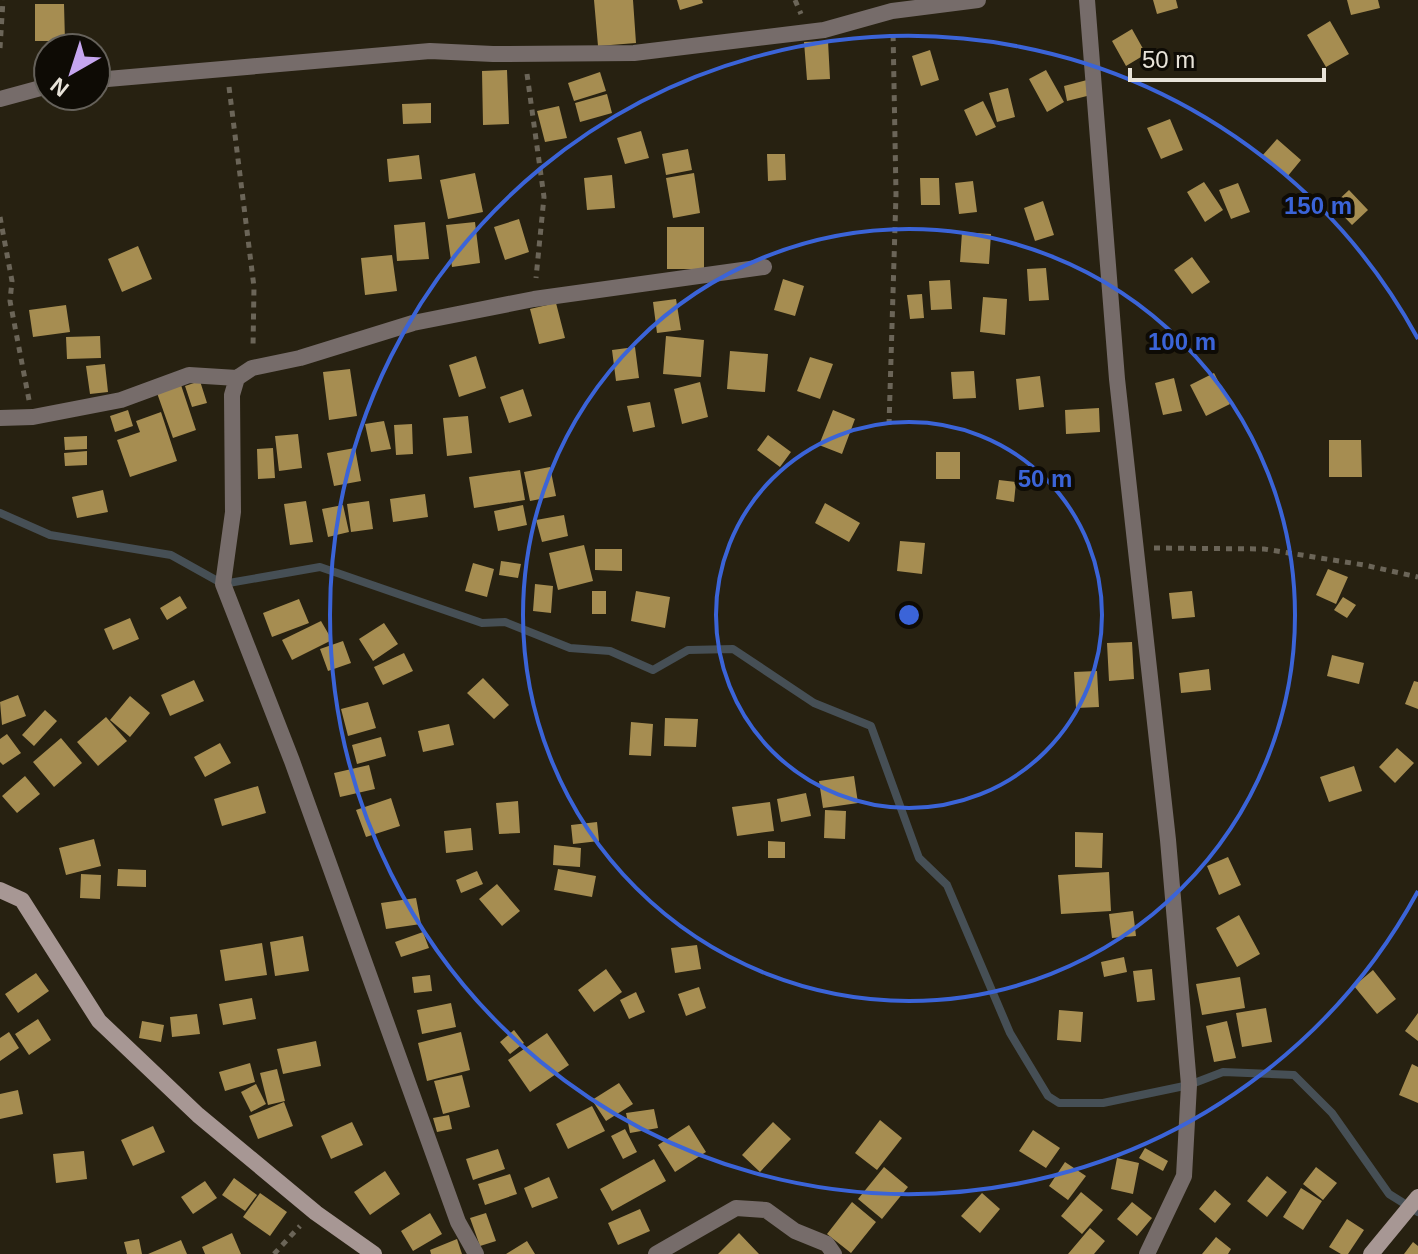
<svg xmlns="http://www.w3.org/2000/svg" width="1418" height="1254" font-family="Arial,sans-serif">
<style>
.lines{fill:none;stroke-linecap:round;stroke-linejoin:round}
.stream{stroke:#464f55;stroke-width:8}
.building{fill:#a68d51}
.path{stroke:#6b6558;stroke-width:5;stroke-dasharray:6 6;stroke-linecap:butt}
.street{stroke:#766c6a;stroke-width:16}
.secondary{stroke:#a79794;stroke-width:16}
.ring{fill:none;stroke:#3b64d8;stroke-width:4}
.centre{fill:#3b64d8;stroke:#0e0b05;stroke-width:4}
.ring-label{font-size:24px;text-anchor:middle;font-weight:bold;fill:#3b64d8;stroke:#0e0b05;stroke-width:8;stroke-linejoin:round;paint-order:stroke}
</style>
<rect width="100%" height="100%" fill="#272111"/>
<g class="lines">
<path class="stream" d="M0,513L50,535L171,555L223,584L320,567L482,623L505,622L570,648L610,651L653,670L688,650L733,649L814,703L871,726L919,858L947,885L1010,1033L1048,1096L1059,1103H1103L1189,1085L1223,1072L1294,1075L1332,1113L1389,1194L1418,1212"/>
</g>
<path class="building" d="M594,0H633L636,43L598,46Z
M677,0H702L703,3L680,10Z
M1153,0H1176L1178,8L1157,14Z
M1347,0H1378L1380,8L1351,15Z
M35,4H64L65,41H35Z
M1330,21L1349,54L1326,67L1307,35Z
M1132,29L1146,54L1126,66L1112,41Z
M828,41L830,79L807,80L804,42Z
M930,50L939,80L921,86L912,56Z
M507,70L509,124L483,125L482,71Z
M1046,70L1064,102L1047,112L1029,79Z
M600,72L606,91L574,101L568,83Z
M1087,80L1091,95L1067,101L1064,86Z
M1008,88L1015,117L997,122L989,93Z
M607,94L612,113L580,122L575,103Z
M983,101L996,127L976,136L964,110Z
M431,103V123L403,124L402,104Z
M559,106L567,138L545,142L537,111Z
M1170,119L1183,150L1161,159L1147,128Z
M641,131L649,158L625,164L617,138Z
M1277,139L1301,160L1287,177L1262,156Z
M688,149L692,170L666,175L662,154Z
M767,154H785L786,180L768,181Z
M419,155L422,179L389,182L387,159Z
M475,173L483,212L448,219L440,180Z
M694,173L700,213L673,218L666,178Z
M612,175L615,208L587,210L584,178Z
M920,178H939L940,205H921Z
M973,181L977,212L959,214L955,183Z
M1204,182L1223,210L1205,222L1187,192Z
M1238,183L1250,212L1231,219L1219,190Z
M1349,190L1368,210L1352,225L1333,205Z
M1043,201L1054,235L1035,241L1024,208Z
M519,219L529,252L505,260L494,227Z
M425,222L429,259L397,261L394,225Z
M475,222L480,263L452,267L446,225Z
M667,227H704V269H667Z
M962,232L991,234L989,264L960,262Z
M138,246L152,279L122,292L108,259Z
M392,255L397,291L365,295L361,258Z
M1192,257L1210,282L1192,294L1174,270Z
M1046,268L1049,300L1029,301L1027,269Z
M783,279L804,286L795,316L774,310Z
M950,280L952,309L931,310L929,281Z
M922,294L924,318L910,319L907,295Z
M983,297L1007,299L1005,335L980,332Z
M676,299L681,330L657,333L653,302Z
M556,303L565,338L539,344L530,309Z
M66,305L70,332L33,337L29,310Z
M100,336L101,358L67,359L66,337Z
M666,336L704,340L701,377L663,374Z
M635,347L639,378L616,381L612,350Z
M730,351L768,354L765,392L727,389Z
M476,356L486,388L459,397L449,365Z
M810,357L833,364L820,399L797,391Z
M105,364L108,392L90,394L86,366Z
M350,369L357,416L329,420L323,372Z
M974,371L976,398L953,399L951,372Z
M1214,373L1230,404L1206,416L1190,385Z
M1040,376L1044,407L1019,410L1016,379Z
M1174,378L1182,411L1163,415L1155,383Z
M200,381L207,403L192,407L185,386Z
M700,382L708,417L682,424L674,389Z
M181,385L196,430L173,438L157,393Z
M523,389L532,416L509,423L500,397Z
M650,402L655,427L633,432L627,406Z
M1099,408L1100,432L1066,434L1065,410Z
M128,410L133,426L115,432L110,416Z
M833,410L855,419L842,454L819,445Z
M161,412L177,461L130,477L117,440L140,432L136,421Z
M468,416L472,453L447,456L443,418Z
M384,421L391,449L371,452L365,424Z
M412,424L413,454L396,455L394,425Z
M298,434L302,468L279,471L275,436Z
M768,435L791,452L780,467L757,450Z
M87,436V449L65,450L64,437Z
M1329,440H1361L1362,477H1329Z
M273,448L275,478L258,479L257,449Z
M355,448L361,481L334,486L327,453Z
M87,451V465L65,466L64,453Z
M936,452H960V479H936Z
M550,467L556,496L530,501L524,472Z
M520,470L525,500L474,508L469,477Z
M999,480L1016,482L1014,502L996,499Z
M103,490L108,512L77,518L72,497Z
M425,494L428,517L393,522L390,499Z
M306,501L313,542L290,545L284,504Z
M369,501L373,529L351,532L347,504Z
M825,503L860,523L849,542L815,523Z
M343,505L349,532L328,537L322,509Z
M523,505L527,525L498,531L494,511Z
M564,515L568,536L542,542L536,520Z
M900,541L925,543L922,574L897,571Z
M584,545L593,581L558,590L549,553Z
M595,549H622V571L595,570Z
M501,561L521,564L518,578L499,575Z
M473,563L494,569L487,597L465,591Z
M1328,569L1348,577L1336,604L1316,595Z
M535,584L553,586L551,613L533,611Z
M592,591H606V614H592Z
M636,591L670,597L665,628L631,621Z
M1192,591L1195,617L1172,619L1169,593Z
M180,596L187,608L167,620L160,608Z
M1343,597L1356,605L1347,618L1334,610Z
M299,599L309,623L272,637L263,613Z
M130,618L139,639L113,650L104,629Z
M321,621L332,640L292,660L282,640Z
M384,623L398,644L373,661L359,639Z
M343,641L351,663L328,671L320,649Z
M1132,642L1134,679L1109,681L1107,643Z
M404,653L413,671L383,685L374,667Z
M1332,655L1364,663L1359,684L1327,676Z
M1209,669L1211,690L1181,693L1179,673Z
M1097,671L1099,707L1076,708L1074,672Z
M483,678L509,705L494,719L467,693Z
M194,680L204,701L170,716L161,695Z
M1414,681L1418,682V709L1405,704Z
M18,695L26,716L2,725L0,702Z
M130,696L150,713L130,737L110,720Z
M368,702L376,728L348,736L341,709Z
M45,710L57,721L34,746L22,735Z
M106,717L127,741L98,766L77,742Z
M665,718L698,719L696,747L664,746Z
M631,722L653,724L651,756L629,755Z
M449,724L454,745L423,752L418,731Z
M7,734L21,753L3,765L0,762V739Z
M381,737L386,756L357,764L352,745Z
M61,738L82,763L54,787L33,762Z
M220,743L231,763L205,777L194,757Z
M1397,748L1414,763L1395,783L1379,767Z
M369,765L375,789L340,797L334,773Z
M1354,766L1362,791L1329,802L1320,777Z
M25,776L40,794L17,813L2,796Z
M854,776L858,803L823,808L819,781Z
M258,786L266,813L222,826L214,799Z
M806,793L811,816L781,822L777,799Z
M391,798L400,826L366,837L356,810Z
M518,801L520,833L499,834L496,803Z
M770,802L774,831L737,836L732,807Z
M825,810L846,811L845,839L824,838Z
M597,822L599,841L573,844L571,825Z
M471,828L473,850L446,853L444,831Z
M1075,832L1103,833L1102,868L1075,867Z
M94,839L101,866L66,875L59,848Z
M768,841L785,842V858H768Z
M554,845L581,848L580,867L553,865Z
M1228,857L1241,885L1219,895L1207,866Z
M118,869L146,870V887L117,886Z
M558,869L596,876L592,897L554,890Z
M477,871L483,884L461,893L456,880Z
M1109,872L1111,911L1061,914L1058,875Z
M81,874L101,875L100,899L80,898Z
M497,884L520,911L502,926L479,899Z
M416,898L421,924L386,929L381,903Z
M1133,911L1136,936L1112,938L1109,914Z
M1239,915L1260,954L1237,967L1216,928Z
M423,932L429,948L401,957L395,942Z
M303,936L309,971L275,976L270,942Z
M262,943L267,975L225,981L220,950Z
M697,945L701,969L675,973L671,948Z
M1124,957L1127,972L1104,977L1101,962Z
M606,969L622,992L594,1012L578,990Z
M1152,969L1155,1000L1137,1002L1133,971Z
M1373,970L1396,999L1377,1014L1354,986Z
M36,973L49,991L18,1013L5,994Z
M430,975L432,991L414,993L412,977Z
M1240,977L1245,1008L1202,1015L1196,984Z
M699,987L706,1008L686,1016L678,994Z
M636,992L645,1012L629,1019L620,1000Z
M252,998L256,1019L223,1025L219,1004Z
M451,1003L456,1027L422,1034L417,1010Z
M1266,1008L1272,1042L1242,1047L1236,1013Z
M1059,1010L1083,1012L1081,1042L1057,1040Z
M1418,1013V1041L1405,1031Z
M197,1014L200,1034L172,1037L170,1017Z
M38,1019L51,1040L29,1055L15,1034Z
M142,1021L164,1025L161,1042L139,1038Z
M1227,1021L1236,1058L1214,1062L1206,1026Z
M514,1030L524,1043L510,1054L500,1042Z
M9,1032L19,1048L0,1061V1038Z
M461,1032L470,1070L427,1081L418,1043Z
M547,1033L569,1065L530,1092L508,1060Z
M316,1041L321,1066L283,1074L277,1049Z
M250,1063L255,1082L225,1091L219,1072Z
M1412,1064L1418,1067V1103L1399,1095Z
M277,1069L285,1101L268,1105L260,1073Z
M462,1075L470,1107L443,1114L434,1081Z
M619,1083L633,1104L606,1121L592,1100Z
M256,1084L266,1104L251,1112L241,1092Z
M18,1090L23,1114L0,1119V1094Z
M284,1102L293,1126L258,1139L249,1116Z
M592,1106L605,1131L568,1149L556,1124Z
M654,1109L658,1128L630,1133L626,1113Z
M449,1115L452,1129L437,1132L433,1118Z
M880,1120L902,1138L877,1170L855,1153Z
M352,1122L363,1145L331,1159L321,1136Z
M773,1122L791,1139L760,1172L742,1155Z
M689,1125L706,1152L675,1172L658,1145Z
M153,1126L165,1152L133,1166L121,1140Z
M625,1129L637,1152L623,1159L611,1136Z
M1033,1130L1060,1148L1046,1168L1019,1151Z
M1145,1148L1168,1161L1163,1171L1139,1158Z
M498,1149L505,1169L473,1180L466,1159Z
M84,1151L87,1179L56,1183L53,1154Z
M1117,1158L1139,1163L1133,1194L1111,1189Z
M654,1159L666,1181L612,1211L600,1189Z
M1065,1162L1086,1176L1068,1200L1049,1186Z
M884,1167L908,1187L882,1219L858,1199Z
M1316,1167L1337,1183L1323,1200L1303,1184Z
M385,1171L400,1194L370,1215L354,1192Z
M510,1174L517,1194L485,1205L478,1184Z
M1267,1176L1287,1192L1267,1217L1247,1201Z
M549,1177L558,1198L532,1208L524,1188Z
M234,1178L257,1195L245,1211L222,1195Z
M205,1181L217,1198L193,1214L181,1197Z
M1301,1188L1322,1201L1303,1230L1283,1217Z
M1215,1190L1231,1204L1215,1223L1199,1209Z
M1081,1192L1103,1210L1082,1234L1061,1216Z
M260,1193L287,1212L270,1236L243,1217Z
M982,1193L1000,1209L980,1233L961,1216Z
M852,1202L876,1222L851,1253L827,1234Z
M1132,1202L1152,1218L1137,1236L1117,1219Z
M640,1209L650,1231L618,1245L608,1223Z
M430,1213L442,1234L413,1251L401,1231Z
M486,1213L496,1241L480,1246L470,1218Z
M1347,1219L1364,1230L1348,1254H1341L1329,1247Z
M1090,1228L1105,1241L1094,1254H1068Z
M232,1233L241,1254H205L202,1247Z
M739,1233L759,1254H718Z
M1216,1237L1231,1249L1228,1254H1202Z
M139,1239L142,1254H127L124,1242Z
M457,1239L462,1254H431L430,1250Z
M181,1240L187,1254H148Z
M527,1241L535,1254H506Z
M1413,1242L1418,1246V1254H1404Z"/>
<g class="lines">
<path class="path" d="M795,0L801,14
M0,48L3,0
M527,74L544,197L536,278
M229,87L254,287L253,347
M0,217L12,281L10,301L29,400
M889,425L896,194L893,30
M1154,548L1264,549L1364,565L1418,577
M274,1254L300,1226"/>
<path class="street" d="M1087,0L1117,379L1168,840L1189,1085L1184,1176L1147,1254
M96,80L430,51L493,54L634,53L824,30L892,11L978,0
M0,99L48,86
M237,378L232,395L233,512L223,584L292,761L458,1222L476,1254
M0,418L33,417L121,400L189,375L237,378L252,368L300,358L413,323L534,299L764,267
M656,1254L736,1208L766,1210L795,1231L827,1244L834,1254"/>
<path class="secondary" d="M0,890L22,900L99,1021L198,1115L316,1213L374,1254
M1371,1254L1418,1197"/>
</g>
<g class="ring">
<circle cx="909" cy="615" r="193"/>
<circle cx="909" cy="615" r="386"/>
<path d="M1418 891A579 579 0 1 1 1418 339"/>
</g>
<circle cx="909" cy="615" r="12" class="centre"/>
<g class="ring-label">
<text x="1318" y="214">150 m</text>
<text x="1182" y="350">100 m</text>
<text x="1045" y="487">50 m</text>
</g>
<g transform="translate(72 72) rotate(219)"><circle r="38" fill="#0e0b05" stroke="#65615a" stroke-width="2"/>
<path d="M0-6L14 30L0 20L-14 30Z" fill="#c6a6f0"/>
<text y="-12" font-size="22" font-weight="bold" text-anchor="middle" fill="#e8e3d9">N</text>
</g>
<path d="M1130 68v12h194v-12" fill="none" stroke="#e8e3d9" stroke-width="4"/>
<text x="1142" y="68" font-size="24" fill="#e8e3d9" stroke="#0e0b05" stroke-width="6" paint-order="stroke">50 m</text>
</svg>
